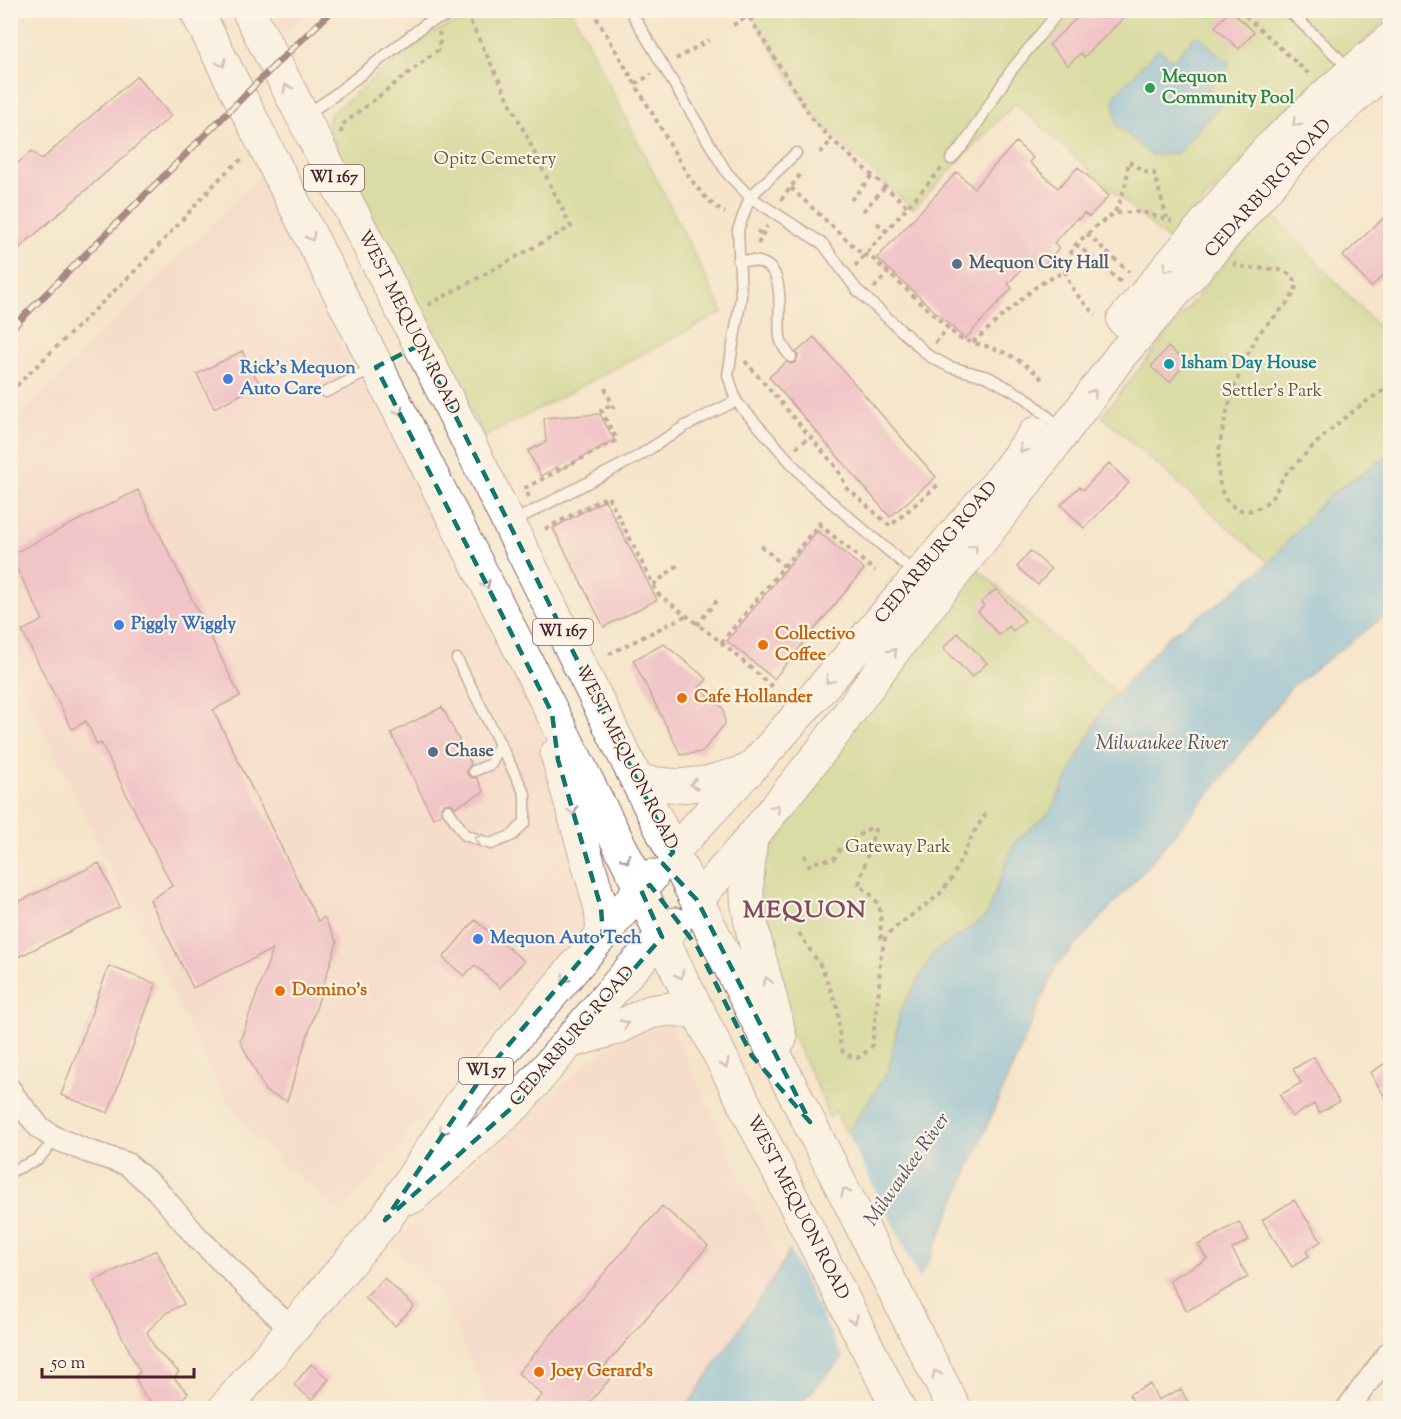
<svg xmlns="http://www.w3.org/2000/svg" width="1401" height="1419" font-family="'Sorts Mill Goudy',serif">
<style>
.built{fill:#f7d0cc}
.green{fill:#b7d076;stroke:#807850;stroke-width:1.5}
.water{fill:#65b2de;stroke:#586884;stroke-width:1.5}
.pier{fill:#f5e5cb}
.building{fill:#eb9bc4}
.lines{fill:none;stroke-linecap:round;stroke-linejoin:round}
.service-casing{stroke:#866463;stroke-width:13}
.minor-casing{stroke:#866463;stroke-width:25}
.secondary-casing{stroke:#866463;stroke-width:34}
.primary-casing{stroke:#866463;stroke-width:35}
.path{stroke:#866463;stroke-width:4;stroke-dasharray:4.5 4.5;stroke-linecap:butt}
.service{stroke:#fff;stroke-width:10}
.minor{stroke:#fff;stroke-width:22}
.secondary{stroke:#fff;stroke-width:32}
.primary{stroke:#fff;stroke-width:33}
.rail-casing{stroke:#4a1f2b;stroke-width:7}
.rail{stroke:#fcf5e5;stroke-width:4.5;stroke-dasharray:14;stroke-linecap:butt}
.oneway{stroke:#ae9aa0}
.marked{fill:none;stroke:#0f766e;stroke-width:4.5;stroke-dasharray:12 8;stroke-linejoin:round}
.leisure-dot{fill:#2e9e5b;stroke:#fcf5e5;stroke-width:2}
.service-dot{fill:#5c6f8a;stroke:#fcf5e5;stroke-width:2}
.culture-dot{fill:#0f9aa8;stroke:#fcf5e5;stroke-width:2}
.shop-dot{fill:#3f7fe0;stroke:#fcf5e5;stroke-width:2}
.food-dot{fill:#e8710a;stroke:#fcf5e5;stroke-width:2}
.labels{text-anchor:middle;dominant-baseline:central;stroke-width:4.5;stroke-linejoin:round;paint-order:stroke}
.shield{fill:#fcf5e5;stroke:#7f5f63;stroke-width:1.5}
.shield-label{font-size:16px;font-weight:bold;fill:#4a1f2b}
.leisure-label{font-size:18px;font-weight:bold;fill:#27864d;stroke:#fcf5e5;text-anchor:start}
.park-label{font-size:18px;fill:#6b5442;stroke:#fcf5e5}
.street-label{font-size:18px;fill:#4a1f2b;stroke:#fcf5e5}
.service-label{font-size:18px;font-weight:bold;fill:#4e5e75;stroke:#fcf5e5;text-anchor:start}
.culture-label{font-size:18px;font-weight:bold;fill:#0d838f;stroke:#fcf5e5;text-anchor:start}
.shop-label{font-size:18px;font-weight:bold;fill:#366cbe;stroke:#fcf5e5;text-anchor:start}
.food-label{font-size:18px;font-weight:bold;fill:#c56008;stroke:#fcf5e5;text-anchor:start}
.water-label{font-size:20px;font-style:italic;fill:#53526a;stroke:#fcf5e5}
.district-label{font-size:24px;font-weight:bold;letter-spacing:1.5px;fill:#824a61;stroke:#fcf5e5}
</style>
<rect width="100%" height="100%" fill="#fcf5e5"/>
<filter id="ink" filterUnits="userSpaceOnUse"><feTurbulence type="fractalNoise" baseFrequency=".0167" numOctaves="2"/><feDisplacementMap in="SourceGraphic" scale="12" xChannelSelector="R" yChannelSelector="G"/><feConvolveMatrix kernelMatrix="1 2 1 2 8 2 1 2 1" color-interpolation-filters="sRGB"/></filter>
<filter id="wash" filterUnits="userSpaceOnUse"><feTurbulence type="fractalNoise" baseFrequency=".008" numOctaves="4" result="noise"/><feDisplacementMap in="SourceGraphic" scale="24" xChannelSelector="R" yChannelSelector="G"/><feGaussianBlur stdDeviation="1.35" result="paint"/><feColorMatrix in="noise" values="0 0 0 0 0 0 0 0 0 0 0 0 0 0 0 0 0 1.4 0 .05"/><feComposite in="paint" operator="in"/></filter>
<g filter="url(#wash)">
<rect width="100%" height="100%" fill="#f5e5cb"/>
<path class="built" d="M272,11H311L284,35Z
M260,176L275,216L347,359L382,411L540,722L593,900L588,922L340,1215L253,1136L224,1098L11,665V424Z
M651,1023L671,1025L781,1266L686,1408H488L480,1382L444,1301L393,1244L468,1168L562,1085L614,1042Z"/>
<path class="green" d="M1390,10V16L1358,46L1326,79L1296,102L1168,240L1015,103L913,209L822,125L802,99L750,11Z
M495,11H572L723,312L484,437L328,131V121L331,114L377,75L426,37L443,28Z
M1270,213L1390,339V455L1328,496L1269,563L1102,416L1228,258Z
M972,564L1117,694L1103,710L1050,812L1014,843L986,917L934,953L900,1012L889,1070L847,1134L835,1111L829,1118L818,1088L787,1024L758,877L810,785Z"/>
<path class="water" d="M1194,37H1199L1228,62V69L1207,91L1221,104L1176,154L1151,155L1116,125L1114,96L1158,49L1173,60Z
M1390,455V612L1291,687L1220,780L1138,877L1056,966L928,1263L920,1275L796,1408H686L781,1267L847,1134L889,1070L900,1012L934,953L986,917L1014,843L1050,812L1103,709L1169,636L1215,606L1269,563L1328,496Z"/>
<path class="pier" d="M846,1131L920,1280L844,1360L788,1247Z"/>
<g id="blocks">
<path class="building" d="M1085,10H1132L1084,57L1081,53L1068,65L1049,45Z
M1230,10L1254,32L1239,49L1215,27Z
M137,76L171,116L10,256V170L32,151L41,160Z
M1016,142L1033,158L1029,162L1058,188L1078,167L1109,196L1089,217L1084,213L1079,219L1077,218L1054,243L1059,248L1041,268L1031,259L1008,284L1012,288L965,339L877,258L957,172L974,188Z
M1390,212V269L1371,287L1343,256Z
M814,337L936,477L890,517L769,377L786,362L792,364L796,362L798,356L797,352Z
M1168,347L1186,362L1170,382L1151,367Z
M242,351L260,385L214,408L197,374Z
M600,414L614,440L559,470L557,467L541,476L528,451L546,442L544,418Z
M1109,463L1129,483L1084,528L1061,505L1079,487L1083,490Z
M138,490L240,696L213,710L318,921L324,917L337,942L287,1101L266,1092L240,1041L273,949L193,988L150,900L172,886L101,743L97,745L86,721L72,729L22,631L43,620L10,555Z
M605,500L657,600L604,627L553,528Z
M817,531L864,569L774,679L727,641Z
M1030,551L1051,569L1038,585L1017,567Z
M996,589L1025,621L1013,631L1009,626L999,635L978,611L984,606L981,602Z
M958,633L987,663L972,677L943,648Z
M664,644L707,679L699,688L723,708L725,724L702,752L681,755L633,660Z
M442,707L471,764L467,769V774L472,778H477L484,792L455,807L451,803L444,804L441,807V814L433,818L391,733Z
M99,863L120,907L10,961V906Z
M475,920L524,961L500,988L475,965L464,976L443,958Z
M109,966L156,984L108,1113L61,1095Z
M1314,1057L1339,1102L1319,1113L1314,1104L1292,1117L1280,1095L1301,1083L1293,1069Z
M1390,1060V1105L1370,1073Z
M1294,1200L1321,1241L1306,1251L1309,1256L1292,1267L1262,1220Z
M662,1206L708,1246L605,1366L614,1374L585,1408H530L542,1395L518,1373Z
M1239,1222L1249,1240L1232,1249L1248,1277L1187,1311L1169,1280L1207,1259L1198,1245Z
M156,1250L184,1304L166,1313L147,1332L156,1350L179,1372L174,1378L188,1393L173,1408H158L144,1395L135,1377L140,1372L94,1281Z
M384,1278L414,1306L395,1326L365,1298Z
M311,1364L329,1379L312,1400L294,1385Z
M1150,1384L1158,1400L1181,1389L1191,1408H1136L1129,1394Z"/>
</g>
</g>
<g filter="url(#ink)">
<use href="#blocks" fill-opacity="0" stroke="#866463" stroke-width="1.5"/>
<g class="lines">
<defs>
<path id="service" d="M630,10L727,173L750,197L823,244L857,290L929,356L950,367L988,377L1026,398L1062,429
M1288,10L1351,70
M1390,10V11
M305,115L328,100L427,23L464,10
M951,159L965,143L1010,72L1060,10
M738,260C745,261 755,260 762,263C787,271 777,315 780,337C781,345 786,351 791,357
M326,392L373,369
M736,401L810,484L917,575
M512,522L637,457L685,426L736,401L728,375L741,297L738,230L750,197L796,153
M474,771L491,764L500,743
M448,810L465,835L491,844L513,835L525,822V794L457,659
M10,1172L38,1159L56,1139"/>
<path id="minor" d="M10,1090L16,1099L40,1128L55,1138L87,1151L127,1164L156,1189L197,1237L291,1329
M1348,1408L1390,1352"/>
<path id="secondary" d="M1123,320L1265,152L1331,90L1390,39
M673,852L772,745L867,636L1000,480L1035,433
M697,900L751,838L825,746L896,648L1017,495L1121,355L1293,158L1354,98L1390,66"/>
<path id="primary" d="M196,10L629,864L678,972L898,1408
M248,10L420,345L712,931L954,1408
M557,754L601,908L603,934
M638,782L679,786L706,783L748,771
M751,838C749,862 744,888 749,912C756,955 772,996 780,1039
M569,1042L617,1028L650,1012L669,1009L699,1012
M412,1197L516,1104L630,970L675,924
M225,1408L385,1220L459,1107L483,1075L652,876"/>
</defs>
<use href="#service" class="service-casing"/>
<use href="#minor" class="minor-casing"/>
<use href="#secondary" class="secondary-casing"/>
<use href="#primary" class="primary-casing"/>
<path class="path" d="M592,10C613,46 634,82 655,118C673,148 695,197 725,213
M745,10L813,120L832,140L907,206
M1239,10L1311,76
M733,25L749,16
M676,59L709,40
M635,84L652,74
M341,133L342,125L438,50L440,40L439,32
M820,153L832,140
M791,188L862,254L871,257L959,338L972,343
M781,200L800,175
M851,200L872,176
M863,211L885,187
M1115,212C1123,195 1128,181 1128,161L1145,172L1154,173L1167,218
M877,223L886,231
M757,231L762,234
M1087,234L1129,272
M758,244L767,226
M1076,244L1121,282
M1233,263C1251,274 1286,261 1295,281C1302,296 1266,322 1258,335C1239,366 1199,471 1229,503C1237,511 1249,513 1258,508C1277,499 1276,486 1286,474C1316,442 1351,408 1390,387
M855,266L942,168
M1065,271L1073,247L1096,226L1115,213L1142,212L1172,221
M874,288L888,273
M428,305L571,227L470,21
M935,343L948,328
M745,361L837,468L847,488L890,526L938,485
M1042,379C1022,359 1000,348 972,343L1038,285L1065,271C1070,289 1082,301 1096,315
M605,388L616,413
M10,392L139,267L223,175L242,159
M796,448L810,436
M529,497L525,488L617,440L601,410L612,404
M819,524L875,571
M545,529L608,496L658,594L717,639L775,689
M761,546L784,566
M653,585L678,565
M697,625L718,599
M721,643L824,518
M609,654L685,616
M804,855L809,865L819,861L834,859L841,847L872,827L875,830L859,884C864,890 872,894 876,901C885,913 877,930 883,943
M799,933L822,968L838,1009L840,1043L843,1052L852,1057L857,1058L863,1055L872,1046L879,989L880,960L885,939L893,929L939,895L952,878L974,832L987,812"/>
<use href="#service" class="service"/>
<use href="#minor" class="minor"/>
<use href="#secondary" class="secondary"/>
<use href="#primary" class="primary"/>
<defs>
<path id="rail" d="M10,330L275,65L333,10"/>
</defs>
<use href="#rail" class="rail-casing"/>
<use href="#rail" class="rail"/>
</g>
<defs><path id="oneway-chevron" d="M-2-3.5L2.5 0L-2 3.5" fill="none" stroke-width="1.6" stroke-linecap="round" stroke-linejoin="round" transform="scale(1.5)"/></defs>
<g class="oneway">
<use href="#oneway-chevron" transform="translate(222 63) rotate(64)"/>
<use href="#oneway-chevron" transform="translate(287 88) rotate(-117)"/>
<use href="#oneway-chevron" transform="translate(1296 123) rotate(137)"/>
<use href="#oneway-chevron" transform="translate(311 237) rotate(63)"/>
<use href="#oneway-chevron" transform="translate(1167 268) rotate(130)"/>
<use href="#oneway-chevron" transform="translate(1093 393) rotate(-53)"/>
<use href="#oneway-chevron" transform="translate(399 411) rotate(63)"/>
<use href="#oneway-chevron" transform="translate(1023 449) rotate(127)"/>
<use href="#oneway-chevron" transform="translate(974 548) rotate(-52)"/>
<use href="#oneway-chevron" transform="translate(486 585) rotate(63)"/>
<use href="#oneway-chevron" transform="translate(893 652) rotate(-53)"/>
<use href="#oneway-chevron" transform="translate(829 680) rotate(131)"/>
<use href="#oneway-chevron" transform="translate(694 784) rotate(172)"/>
<use href="#oneway-chevron" transform="translate(776 808) rotate(-52)"/>
<use href="#oneway-chevron" transform="translate(573 811) rotate(73)"/>
<use href="#oneway-chevron" transform="translate(478 839) rotate(-161)"/>
<use href="#oneway-chevron" transform="translate(626 859) rotate(63)"/>
<use href="#oneway-chevron" transform="translate(680 975) rotate(63)"/>
<use href="#oneway-chevron" transform="translate(565 979) rotate(131)"/>
<use href="#oneway-chevron" transform="translate(767 981) rotate(-105)"/>
<use href="#oneway-chevron" transform="translate(625 1024) rotate(-25)"/>
<use href="#oneway-chevron" transform="translate(725 1064) rotate(64)"/>
<use href="#oneway-chevron" transform="translate(443 1131) rotate(123)"/>
<use href="#oneway-chevron" transform="translate(845 1192) rotate(-116)"/>
<use href="#oneway-chevron" transform="translate(854 1320) rotate(63)"/>
<use href="#oneway-chevron" transform="translate(936 1374) rotate(-118)"/>
</g>
</g>
<path d="M0 0H1401V1419H0ZM420,345L673,852L663,864L697,900L810,1122L752,1056L698,948L650,885L641,890L662,937L516,1104L385,1220L483,1075L603,934L601,908L558,760L552,713L376,367Z" fill="#f5e5cb" fill-opacity=".55" fill-rule="evenodd"/>
<path class="marked" d="M420,345L673,852L663,864L697,900L810,1122L752,1056L698,948L650,885L641,890L662,937L516,1104L385,1220L483,1075L603,934L601,908L558,760L552,713L376,367Z"/>
<circle class="leisure-dot" cx="1150" cy="88" r="6"/>
<g class="service-dot">
<circle cx="957" cy="264" r="6"/>
<circle cx="433" cy="752" r="6"/>
</g>
<circle class="culture-dot" cx="1169" cy="364" r="6"/>
<g class="shop-dot">
<circle cx="228" cy="379" r="6"/>
<circle cx="119" cy="625" r="6"/>
<circle cx="478" cy="939" r="6"/>
</g>
<g class="food-dot">
<circle cx="763" cy="645" r="6"/>
<circle cx="682" cy="698" r="6"/>
<circle cx="280" cy="991" r="6"/>
<circle cx="539" cy="1372" r="6"/>
</g>
<g class="labels">
<g class="shield">
<rect x="304" y="165" width="60" height="26" rx="4.5"/>
<rect x="533" y="619" width="60" height="26" rx="4.5"/>
<rect x="459" y="1058" width="54" height="26" rx="4.5"/>
</g>
<g class="shield-label">
<text x="334" y="178">WI 167</text>
<text x="563" y="632">WI 167</text>
<text x="486" y="1071">WI 57</text>
</g>
<g class="leisure-label">
<text x="1162" y="78">Mequon<tspan x="1162" dy="21">Community Pool</tspan></text>
</g>
<g class="park-label">
<text x="495" y="160">Opitz Cemetery</text>
<text x="1272" y="392">Settler's Park</text>
<text x="898" y="848">Gateway Park</text>
</g>
<g class="street-label">
<text transform="translate(1269 189) rotate(-48)">CEDARBURG ROAD</text>
<text transform="translate(408 323) rotate(63)">WEST MEQUON ROAD</text>
<text transform="translate(937 553) rotate(-50)">CEDARBURG ROAD</text>
<text transform="translate(626 758) rotate(63)">WEST MEQUON ROAD</text>
<text transform="translate(573 1037) rotate(-49)">CEDARBURG ROAD</text>
<text transform="translate(797 1208) rotate(63)">WEST MEQUON ROAD</text>
</g>
<g class="service-label">
<text x="969" y="264">Mequon City Hall</text>
<text x="445" y="752">Chase</text>
</g>
<g class="culture-label">
<text x="1181" y="364">Isham Day House</text>
</g>
<g class="shop-label">
<text x="240" y="369">Rick's Mequon<tspan x="240" dy="21">Auto Care</tspan></text>
<text x="131" y="625">Piggly Wiggly</text>
<text x="490" y="939">Mequon Auto Tech</text>
</g>
<g class="food-label">
<text x="775" y="635">Collectivo<tspan x="775" dy="21">Coffee</tspan></text>
<text x="694" y="698">Cafe Hollander</text>
<text x="292" y="991">Domino's</text>
<text x="551" y="1372">Joey Gerard’s</text>
</g>
<g class="water-label">
<text x="1162" y="744">Milwaukee River</text>
<text transform="translate(908 1170) rotate(-55)">Milwaukee River</text>
</g>
<g class="district-label">
<text x="805" y="911">MEQUON</text>
</g>
</g>
<rect width="1401" height="1419" fill="none" stroke="#fcf5e5" stroke-width="36"/>
<path d="M42 1368v9h152v-9" fill="none" stroke="#4a1f2b" stroke-width="3"/>
<text x="51" y="1368" font-size="18" fill="#4a1f2b" stroke="#fcf5e5" stroke-width="4.5" paint-order="stroke">50 m</text>
</svg>
